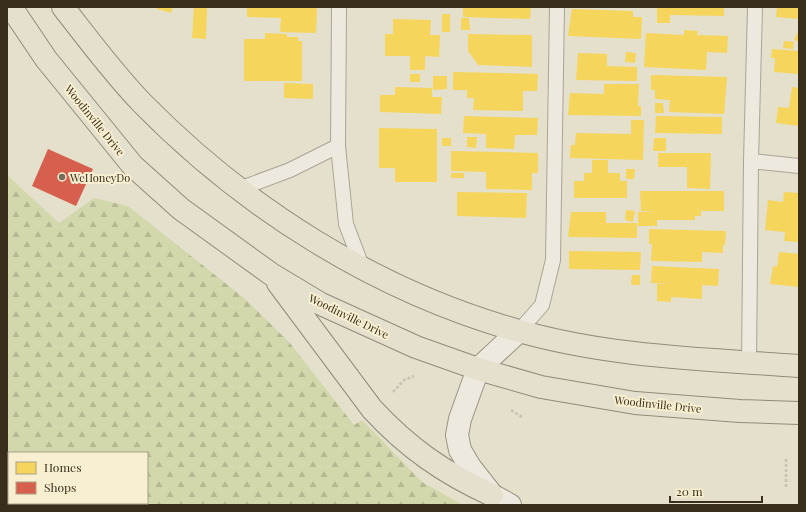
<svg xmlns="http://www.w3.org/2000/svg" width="806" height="512" font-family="'Playfair Display',serif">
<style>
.forest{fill:url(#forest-firs)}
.homes{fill:#f6d55c}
.shops{fill:#d6604d}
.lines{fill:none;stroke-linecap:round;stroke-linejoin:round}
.service-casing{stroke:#aaa495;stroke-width:16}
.minor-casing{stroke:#aaa495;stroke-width:24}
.secondary-casing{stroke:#9a9384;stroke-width:24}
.primary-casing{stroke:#908a7b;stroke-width:24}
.path{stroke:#c6c1b4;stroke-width:2.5;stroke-dasharray:3 2;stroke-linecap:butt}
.service{stroke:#ede9de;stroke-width:14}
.minor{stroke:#ede9de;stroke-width:22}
.secondary{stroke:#ede9de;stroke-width:22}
.primary{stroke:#e5e0ce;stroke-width:22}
.poi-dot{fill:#756c59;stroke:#f7efd0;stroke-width:1.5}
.labels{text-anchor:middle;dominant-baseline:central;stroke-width:4;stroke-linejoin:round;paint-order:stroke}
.street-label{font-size:11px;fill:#392d1c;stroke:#f7efd0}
.poi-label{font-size:11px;fill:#392d1c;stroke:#f7efd0;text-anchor:start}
</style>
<defs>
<pattern id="forest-firs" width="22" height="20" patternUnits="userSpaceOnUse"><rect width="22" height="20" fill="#d2d7ac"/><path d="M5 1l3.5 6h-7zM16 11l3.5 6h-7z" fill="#b5b993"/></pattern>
</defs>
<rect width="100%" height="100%" fill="#e5e0cb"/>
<path class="forest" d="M7,175L59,223L94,198L128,206L244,298L289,342L354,425L362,420L422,482L463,505H17L11,503H147V453H9V502L7,501Z"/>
<path class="homes" d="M157,7H173L171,13L157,9Z
M194,7H207L206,39L192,38Z
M247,7H317L316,33L280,32L281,18L247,17Z
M463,7H531L530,19L463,17Z
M657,7H724V16L670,15V23H657Z
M777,7H799V19L776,17Z
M572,9L633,11V17H642L641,39L568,36Z
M442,14H450V32H442Z
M461,18H469L470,30H461Z
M393,19L431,20L430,35H440L439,57L425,56V70H410V56H385V34H393Z
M799,29V42L794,40Z
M684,30L698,31L697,35L728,36L727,53L707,52L706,70L644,67L646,33L684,35Z
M265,33L287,34V37H298V41H302V81H244V39H265Z
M468,34L532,35V67L478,65L468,51Z
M784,41L794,42L793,49L783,48Z
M772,49L799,51V74L774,72L775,58H771Z
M626,52L636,53L635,63L625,62Z
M578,53L607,54V66L637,67V81L576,80Z
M453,72L538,74L537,91H523V111L473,110L474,98H467V90H453Z
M410,74H420V82H410Z
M651,75L727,77L724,114L669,112L670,100L655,99V90H651Z
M433,76H447V89L433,90Z
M284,83L313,84V99L284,98Z
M604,84H639L638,106H641V116L568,115L570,93L604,94Z
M395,87L432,88V97H442L441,114L380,112V95H395Z
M792,87L799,88V126L776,123L778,107L789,108Z
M655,103H663L664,113H655Z
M464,116L538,118L537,135H515L514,149L486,148V134L463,133Z
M656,116L722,117V134L655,133Z
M631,120H644L643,160L570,158L571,145H575L576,133L631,134Z
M379,128L437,129V182H395V168H379Z
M467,137H477L476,148L467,147Z
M442,138H451V146H442Z
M654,138H666V151H653Z
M451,151L538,153V173H532V190L486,189V172L451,171Z
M658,153H711L710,189L687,188V167H658Z
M592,160H608V173H620V181H627V198H574V181H584V173H592Z
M626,169H635L634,179H626Z
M451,173H464V178H451Z
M640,191H724V211H701V216H695V220H657V226H638V212H657L641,211Z
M457,192L527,193L526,218L457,216Z
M784,192L799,193V242L784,241L785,232L765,230L768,200L783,202Z
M626,210L635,211L633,222L625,220Z
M571,212H606V223H637V238L568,237Z
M649,229L726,231L725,245H723V253L702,252V262L651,261L652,244H649Z
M569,251L641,252L640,270L569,269Z
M779,252L799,254V287L770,284L773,266L777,267Z
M652,266L719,269L718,286L702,285V299L671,297V302L657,301V284H673L651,283Z
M632,275H640V285H631Z"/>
<path class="shops" d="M48,149L93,169L76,206L32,186Z"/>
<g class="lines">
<defs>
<path id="service" d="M339,7L338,146L346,224L363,269
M751,161L799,166
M239,189L290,170L338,146
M519,331L542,305L553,260L557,7
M749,363L751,161L755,7"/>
<path id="minor" d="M7,503L11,505"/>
<path id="secondary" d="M510,505L492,495L470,467L460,450L457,435L460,419L478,369L519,331"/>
<path id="primary" d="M11,7L46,59L133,166L181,209L271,274L321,304L416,347L478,369L541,387L635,403L740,411L799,413
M63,7C88,39 113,73 142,103C245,208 376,291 519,331C610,357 705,359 799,366
M278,283L372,409C408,448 444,473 492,495"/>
</defs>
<use href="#service" class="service-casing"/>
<use href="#minor" class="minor-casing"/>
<use href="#secondary" class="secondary-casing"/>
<use href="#primary" class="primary-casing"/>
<path class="path" d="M393,392L404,380L414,376
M511,410L522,417
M786,459V489
M737,505V504"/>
<use href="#service" class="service"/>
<use href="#minor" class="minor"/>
<use href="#secondary" class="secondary"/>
<use href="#primary" class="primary"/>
</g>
<circle class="poi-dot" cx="62" cy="177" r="4"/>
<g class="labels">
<g class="street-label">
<text transform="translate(95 120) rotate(51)">Woodinville Drive</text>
<text transform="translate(349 316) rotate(26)">Woodinville Drive</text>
<text transform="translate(658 404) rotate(6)">Woodinville Drive</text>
</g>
<g class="poi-label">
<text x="70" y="177">WeHoneyDo</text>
</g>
</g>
<rect width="806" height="512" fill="none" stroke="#392d1c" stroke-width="16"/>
<rect x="8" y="452" width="140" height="52" fill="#f7efd0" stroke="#aba188"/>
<rect x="16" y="462" width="20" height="12" fill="#f6d55c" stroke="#aba188"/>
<text x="44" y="472" font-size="12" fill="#392d1c">Homes</text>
<rect x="16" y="482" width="20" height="12" fill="#d6604d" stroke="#aba188"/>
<text x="44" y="492" font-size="12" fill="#392d1c">Shops</text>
<path d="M670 496v6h92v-6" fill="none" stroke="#392d1c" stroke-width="2"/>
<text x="676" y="496" font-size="12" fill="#392d1c" stroke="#f7efd0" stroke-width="3" paint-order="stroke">20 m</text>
</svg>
